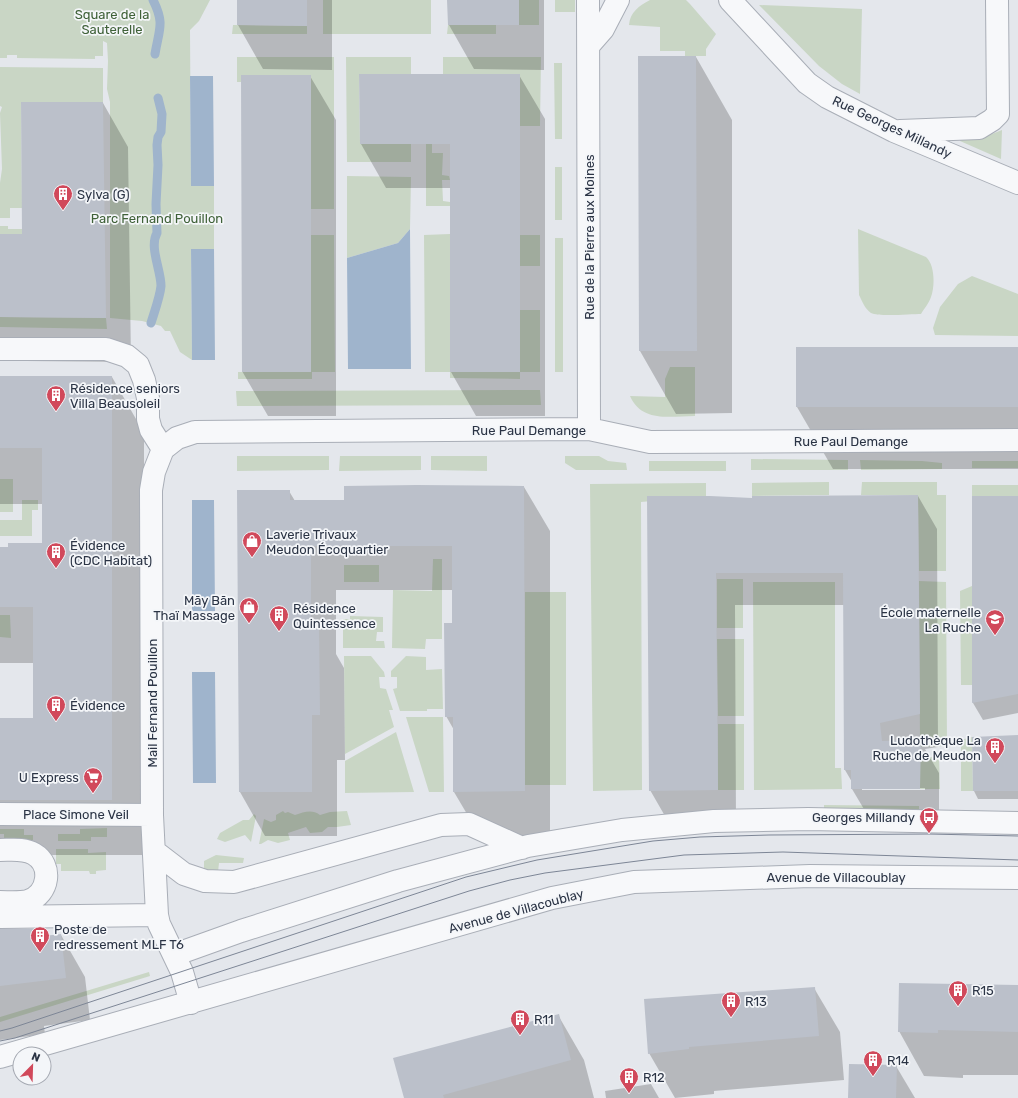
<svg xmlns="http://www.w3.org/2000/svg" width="1018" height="1098" font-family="Rubik,sans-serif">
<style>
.green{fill:#c9d6c5}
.water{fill:#9fb4cc}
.shadow{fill:#0003;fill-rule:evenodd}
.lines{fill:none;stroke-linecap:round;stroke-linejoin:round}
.stream{stroke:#9fb4cc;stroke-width:9}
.building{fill:#bbc0ca}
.minor-casing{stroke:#a9aeb7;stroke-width:24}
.minor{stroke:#f7f8fa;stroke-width:22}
.tram{stroke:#7d8696;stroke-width:1}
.labels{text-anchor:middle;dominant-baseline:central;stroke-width:3.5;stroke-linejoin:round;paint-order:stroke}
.park-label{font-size:13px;fill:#3f6138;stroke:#f4f6f9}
.street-label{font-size:13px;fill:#2b3445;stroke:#f4f6f9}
.poi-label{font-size:13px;fill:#2b3445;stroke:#f4f6f9;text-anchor:start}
</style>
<rect width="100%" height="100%" fill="#e4e7ec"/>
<path class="green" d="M0,0H210L199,21L190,30L191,186H214V249H191L192,360L180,352L170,331H165L161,326L142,321L110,318V102L107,89L108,61L107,43L103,41V56H95V59L17,58V55H7V58H0Z
M323,0H431V34H323Z
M519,0H539V25H519Z
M555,0H575V12H555Z
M650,0H686L690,4L716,34L706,49V56H685V51H660V27L629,25C630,12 639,6 650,0Z
M759,5L862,9L860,94L842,84L819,66Z
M233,25L307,26V34H232Z
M448,25H496V34H447Z
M237,57H334V209H311V75H241V82H237Z
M346,57H411V74H359L360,144H411V162H347Z
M443,57H541L540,126H519V74H443Z
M554,63H562V139H555Z
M0,67L103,68V102H21L22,208H10V218H0V183L2,169L0,113L2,107L0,106Z
M1002,130L1001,159L960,141L961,138H982Z
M426,144H432V153H443L442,175L449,176L450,180H442L443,201L450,202V206H426Z
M555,167H562V220H555Z
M347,176L411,177L410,229L398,243L347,258Z
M0,226H8V229H22V234H0Z
M858,229L926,257C935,265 935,286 931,297C929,303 924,309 921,314C911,314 879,317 871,313C865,309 862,301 859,295Z
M450,234V372H520V310H540V372H520V379L450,378V372H425L424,235Z
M311,235H334L335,372H312V379H238V372H311Z
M520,235H540V266H520Z
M555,238H563V372H555Z
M972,276L1018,294V336L935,335L933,328L940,307L958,284Z
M0,317L106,318L107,329L0,327Z
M670,367H695V416C670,416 642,423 630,396L665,397V379Z
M540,390L541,405L237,406L236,391Z
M237,456H329V470L237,471Z
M340,456H421V470L339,471Z
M431,456H487V471L431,470Z
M565,456H599L608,461L626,463L627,470H576L565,463Z
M751,459L848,460V470H751Z
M860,460L922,461L942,463V469L861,470Z
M649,461H726V471H649Z
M972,461H1018V468H972Z
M0,479H13V512H0Z
M829,482V495L752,496V483Z
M862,482H937V495H946V571H919L918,495H861Z
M706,483V496L641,502L642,790L593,791L590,484Z
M972,485H1018V496H972Z
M22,500H38V510H32V536H0V520H22Z
M433,559H442V639H426L425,649L392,648L393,590L432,591Z
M344,565H379V582H344Z
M717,579H743V628H717Z
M919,581L946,582L947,746L920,747Z
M753,582H835V768H841L842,789L754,790Z
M972,586V685H961L960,591Z
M525,592H566V785H525Z
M0,615H10L11,638L0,637Z
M350,616L383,617V632H377L376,641H384L385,648H343V619H350Z
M717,639H744V716H718Z
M344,656H371L384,672L385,677H379L380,688L386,689L393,710H389L394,727L345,754Z
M406,656L426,657V670L442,669L443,709H427V711H400L393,689L397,688V677H391V671Z
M406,717H443L444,792H429Z
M718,724H744V790H718Z
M396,732L414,792L345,793V761Z
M972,737L973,791H961V740Z
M920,757H939L940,789H920Z
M824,805L919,806V813L824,811Z
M283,811L285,813L288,812L295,815C304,812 312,809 320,815L330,812L347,811L351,825L337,827H328L322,832L310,833L306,827L288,833L290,840L278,843L268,840L261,844H259L264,819L271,822L276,820V815Z
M254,814L256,816L251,842L245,835L225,842L217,839L220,833L243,820H249Z
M107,828V837H91V841H58V834H80V829Z
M0,829H24V835H33V840H4V834H0Z
M56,849H88V853L106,852V870L96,871V874H90L89,871H61V864H56Z
M216,855L244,858L243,863H219L218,872L204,871V861Z
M149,972L150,976L0,1022V1017Z"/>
<path class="water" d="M190,76H213L214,186H191Z
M410,229L411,369H348L347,258L398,243Z
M191,249H214L215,360H192Z
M192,500H214L215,611H192Z
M192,672H215L216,783H193Z"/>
<path class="shadow" d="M238,0H332V70L263,69L238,25Z
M448,0H544V70L474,69L449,25Z
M696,57L732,120V413L676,414L640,351Z
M519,75L545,119V416H476L451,372V188H386L361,144Z
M310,76L336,120V416H268L242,371Z
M103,103L128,147L131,362L25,361L24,359H0V235H23Z
M1018,348V469H833L797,407Z
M0,377H112L144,433V855H0V719H34V663H0V548L43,544V504H0Z
M524,487L550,531V836H480L454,792V730L446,716L453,624V590H336V654L344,668L345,760H337V836H265L240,792L289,491L295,501H345Z
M918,496L937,529L938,747L925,749L939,773V821H871L852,789V782L845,770L844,605H735L736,822L669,823L650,790L648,497L753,499ZM862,788H925V790H862Z
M973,497H1018V713L983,720L973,703Z
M1018,736V799H978L974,791Z
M0,930H36L40,937L61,935L85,977L90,1020L44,1026L45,1034L0,1040Z
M1018,986V1075H963V1078L924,1076L899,1031Z
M814,988L840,1032L844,1080L714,1091V1094L675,1098L649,1053Z
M558,1015L584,1060L594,1098H405Z
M896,1066L915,1098H849Z
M651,1084L659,1098H606L605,1091Z"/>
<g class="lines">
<path class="stream" d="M153,0C165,24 159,29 155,54
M151,323C154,313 160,297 161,286C161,270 149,247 157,233L156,204L158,165L157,145L158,137L161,132L162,114L158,98"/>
</g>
<path class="building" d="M237,0H307V26L237,25Z
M447,0H519V25H448Z
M638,56H696L697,351H639Z
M359,74H520V372H450V144H360Z
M241,75H311V372H242Z
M21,102H103L106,318L0,317V234H22Z
M796,347H1018V407H796Z
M0,376H112V800H0V718H33V607H0V547H8V543H42V448H0Z
M417,485L524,486L525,791L453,792V717H445L444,623H452V546H311V623H319L320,715H312V792H239L237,490H290V500H344V486Z
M918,495L920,714L880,723L882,741L921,740L920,789H851V770H844L843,573H716L718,790L649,791L647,496H710L752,498V496Z
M972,496H1018V694L972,703Z
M1018,735V791H973L972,737Z
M0,929H36V937L61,934L66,978L0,986Z
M899,983L1018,985V1032L938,1030V1033L898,1032Z
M815,987L819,1036L689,1047V1049L648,1054L644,999Z
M559,1014L571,1060L443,1095L444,1098H404L393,1058Z
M849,1064L897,1065L896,1098H848Z"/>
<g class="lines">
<defs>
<path id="minor" d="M588,0L589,429
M730,0L807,83L827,97L894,131L1018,183
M589,45L603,29L618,0
M900,131L979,128L992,120L998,114L997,0
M0,349H106L127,356L138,365L144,380L148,398V419L151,430L163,449
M163,449L177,438L195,432L589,429L650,442L1018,440
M163,449L154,472L151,490L152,815L157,915L159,924L182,972L191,1003
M0,814L152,815
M0,850C11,850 24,848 34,854C53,865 49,894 28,901C19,903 9,902 0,902
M154,851L184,874L205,881L234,882L441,825L469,824L522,848
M0,917L157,915
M174,955L241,931L398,881L528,846L622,830L714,821L808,819L1018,823
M0,1057L552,898L634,882L810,876L1018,878"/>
</defs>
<use href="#minor" class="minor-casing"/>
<use href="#minor" class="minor"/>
<path class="tram" d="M0,1031L12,1028L466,877L537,860L653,841L700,837L769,835L929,834L1018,836
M0,1041L15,1038L469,891L510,880L545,873L684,855L783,852L1018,860"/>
</g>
<defs>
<symbol id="building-pin" viewBox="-11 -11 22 30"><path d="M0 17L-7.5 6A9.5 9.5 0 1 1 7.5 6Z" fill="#d1495b" stroke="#f4f6f9"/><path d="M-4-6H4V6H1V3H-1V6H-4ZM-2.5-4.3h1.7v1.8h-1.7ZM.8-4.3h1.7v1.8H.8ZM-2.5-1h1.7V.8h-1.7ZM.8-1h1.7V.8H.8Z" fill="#fff"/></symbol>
<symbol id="shop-pin" viewBox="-11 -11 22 30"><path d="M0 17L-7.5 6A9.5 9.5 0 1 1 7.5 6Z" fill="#d1495b" stroke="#f4f6f9"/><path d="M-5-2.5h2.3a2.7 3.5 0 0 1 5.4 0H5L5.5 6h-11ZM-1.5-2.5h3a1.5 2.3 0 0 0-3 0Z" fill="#fff"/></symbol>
<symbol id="school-pin" viewBox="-11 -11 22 30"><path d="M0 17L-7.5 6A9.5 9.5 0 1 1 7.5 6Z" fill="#d1495b" stroke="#f4f6f9"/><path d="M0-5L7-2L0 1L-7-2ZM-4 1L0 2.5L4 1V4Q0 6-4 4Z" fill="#fff"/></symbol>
<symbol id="supermarket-pin" viewBox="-11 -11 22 30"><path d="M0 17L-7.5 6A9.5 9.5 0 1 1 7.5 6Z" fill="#d1495b" stroke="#f4f6f9"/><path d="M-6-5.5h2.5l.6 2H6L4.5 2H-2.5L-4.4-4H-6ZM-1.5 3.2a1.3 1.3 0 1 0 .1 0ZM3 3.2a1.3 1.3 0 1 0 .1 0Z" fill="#fff"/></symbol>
<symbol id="bus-pin" viewBox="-11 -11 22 30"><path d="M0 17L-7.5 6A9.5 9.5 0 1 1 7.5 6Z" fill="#d1495b" stroke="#f4f6f9"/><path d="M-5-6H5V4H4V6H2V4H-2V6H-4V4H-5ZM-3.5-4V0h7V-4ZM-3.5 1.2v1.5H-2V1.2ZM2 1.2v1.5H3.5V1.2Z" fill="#fff"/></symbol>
</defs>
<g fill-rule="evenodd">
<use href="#building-pin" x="52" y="183" width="22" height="30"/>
<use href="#building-pin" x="45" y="384" width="22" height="30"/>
<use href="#shop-pin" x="241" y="530" width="22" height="30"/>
<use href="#building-pin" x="45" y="541" width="22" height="30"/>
<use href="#shop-pin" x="238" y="596" width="22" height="30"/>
<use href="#building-pin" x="268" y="604" width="22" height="30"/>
<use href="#school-pin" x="984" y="608" width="22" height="30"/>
<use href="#building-pin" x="45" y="694" width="22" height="30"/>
<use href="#building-pin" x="984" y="736" width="22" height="30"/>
<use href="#supermarket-pin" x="82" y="766" width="22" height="30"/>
<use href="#bus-pin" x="918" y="806" width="22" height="30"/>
<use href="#building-pin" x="29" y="925" width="22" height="30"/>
<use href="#building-pin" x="947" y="979" width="22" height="30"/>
<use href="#building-pin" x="720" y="990" width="22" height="30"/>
<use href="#building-pin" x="509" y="1008" width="22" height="30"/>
<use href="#building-pin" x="862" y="1049" width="22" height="30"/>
<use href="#building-pin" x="618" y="1066" width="22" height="30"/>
</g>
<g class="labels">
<g class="park-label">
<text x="112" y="14">Square de la<tspan x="112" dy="15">Sauterelle</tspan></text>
<text x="157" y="218">Parc Fernand Pouillon</text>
</g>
<g class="street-label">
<text transform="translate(892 127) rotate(25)">Rue Georges Millandy</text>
<text transform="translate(589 237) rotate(-90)">Rue de la Pierre aux Moines</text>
<text x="529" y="430">Rue Paul Demange</text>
<text x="851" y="441">Rue Paul Demange</text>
<text transform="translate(152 703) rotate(-90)">Mail Fernand Pouillon</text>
<text x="76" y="814">Place Simone Veil</text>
<text x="836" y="877">Avenue de Villacoublay</text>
<text transform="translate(516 911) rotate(-15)">Avenue de Villacoublay</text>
</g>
<g class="poi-label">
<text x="77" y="194">Sylva (G)</text>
<text x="70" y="388">Résidence seniors<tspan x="70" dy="15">Villa Beausoleil</tspan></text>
<text x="266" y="534">Laverie Trivaux<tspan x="266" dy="15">Meudon Écoquartier</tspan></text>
<text x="70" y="545">Évidence<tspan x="70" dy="15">(CDC Habitat)</tspan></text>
<text x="235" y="600" text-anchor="end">Māy Bān<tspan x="235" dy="15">Thaï Massage</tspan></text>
<text x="293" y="608">Résidence<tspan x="293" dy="15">Quintessence</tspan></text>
<text x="981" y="612" text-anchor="end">École maternelle<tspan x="981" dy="15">La Ruche</tspan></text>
<text x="70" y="705">Évidence</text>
<text x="981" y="740" text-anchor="end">Ludothèque La<tspan x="981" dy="15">Ruche de Meudon</tspan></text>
<text x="79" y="777" text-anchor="end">U Express</text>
<text x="915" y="817" text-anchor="end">Georges Millandy</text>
<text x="54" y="929">Poste de<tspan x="54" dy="15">redressement MLF T6</tspan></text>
<text x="972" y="990">R15</text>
<text x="745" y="1001">R13</text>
<text x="534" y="1019">R11</text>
<text x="887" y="1060">R14</text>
<text x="643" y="1077">R12</text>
</g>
</g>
<g transform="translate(32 1066) rotate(23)"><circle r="19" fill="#f4f6f9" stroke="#a4a8b1"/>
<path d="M0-3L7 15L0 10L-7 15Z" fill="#d1495b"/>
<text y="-6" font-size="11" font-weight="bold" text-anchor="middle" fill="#2b3445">N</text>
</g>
</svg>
